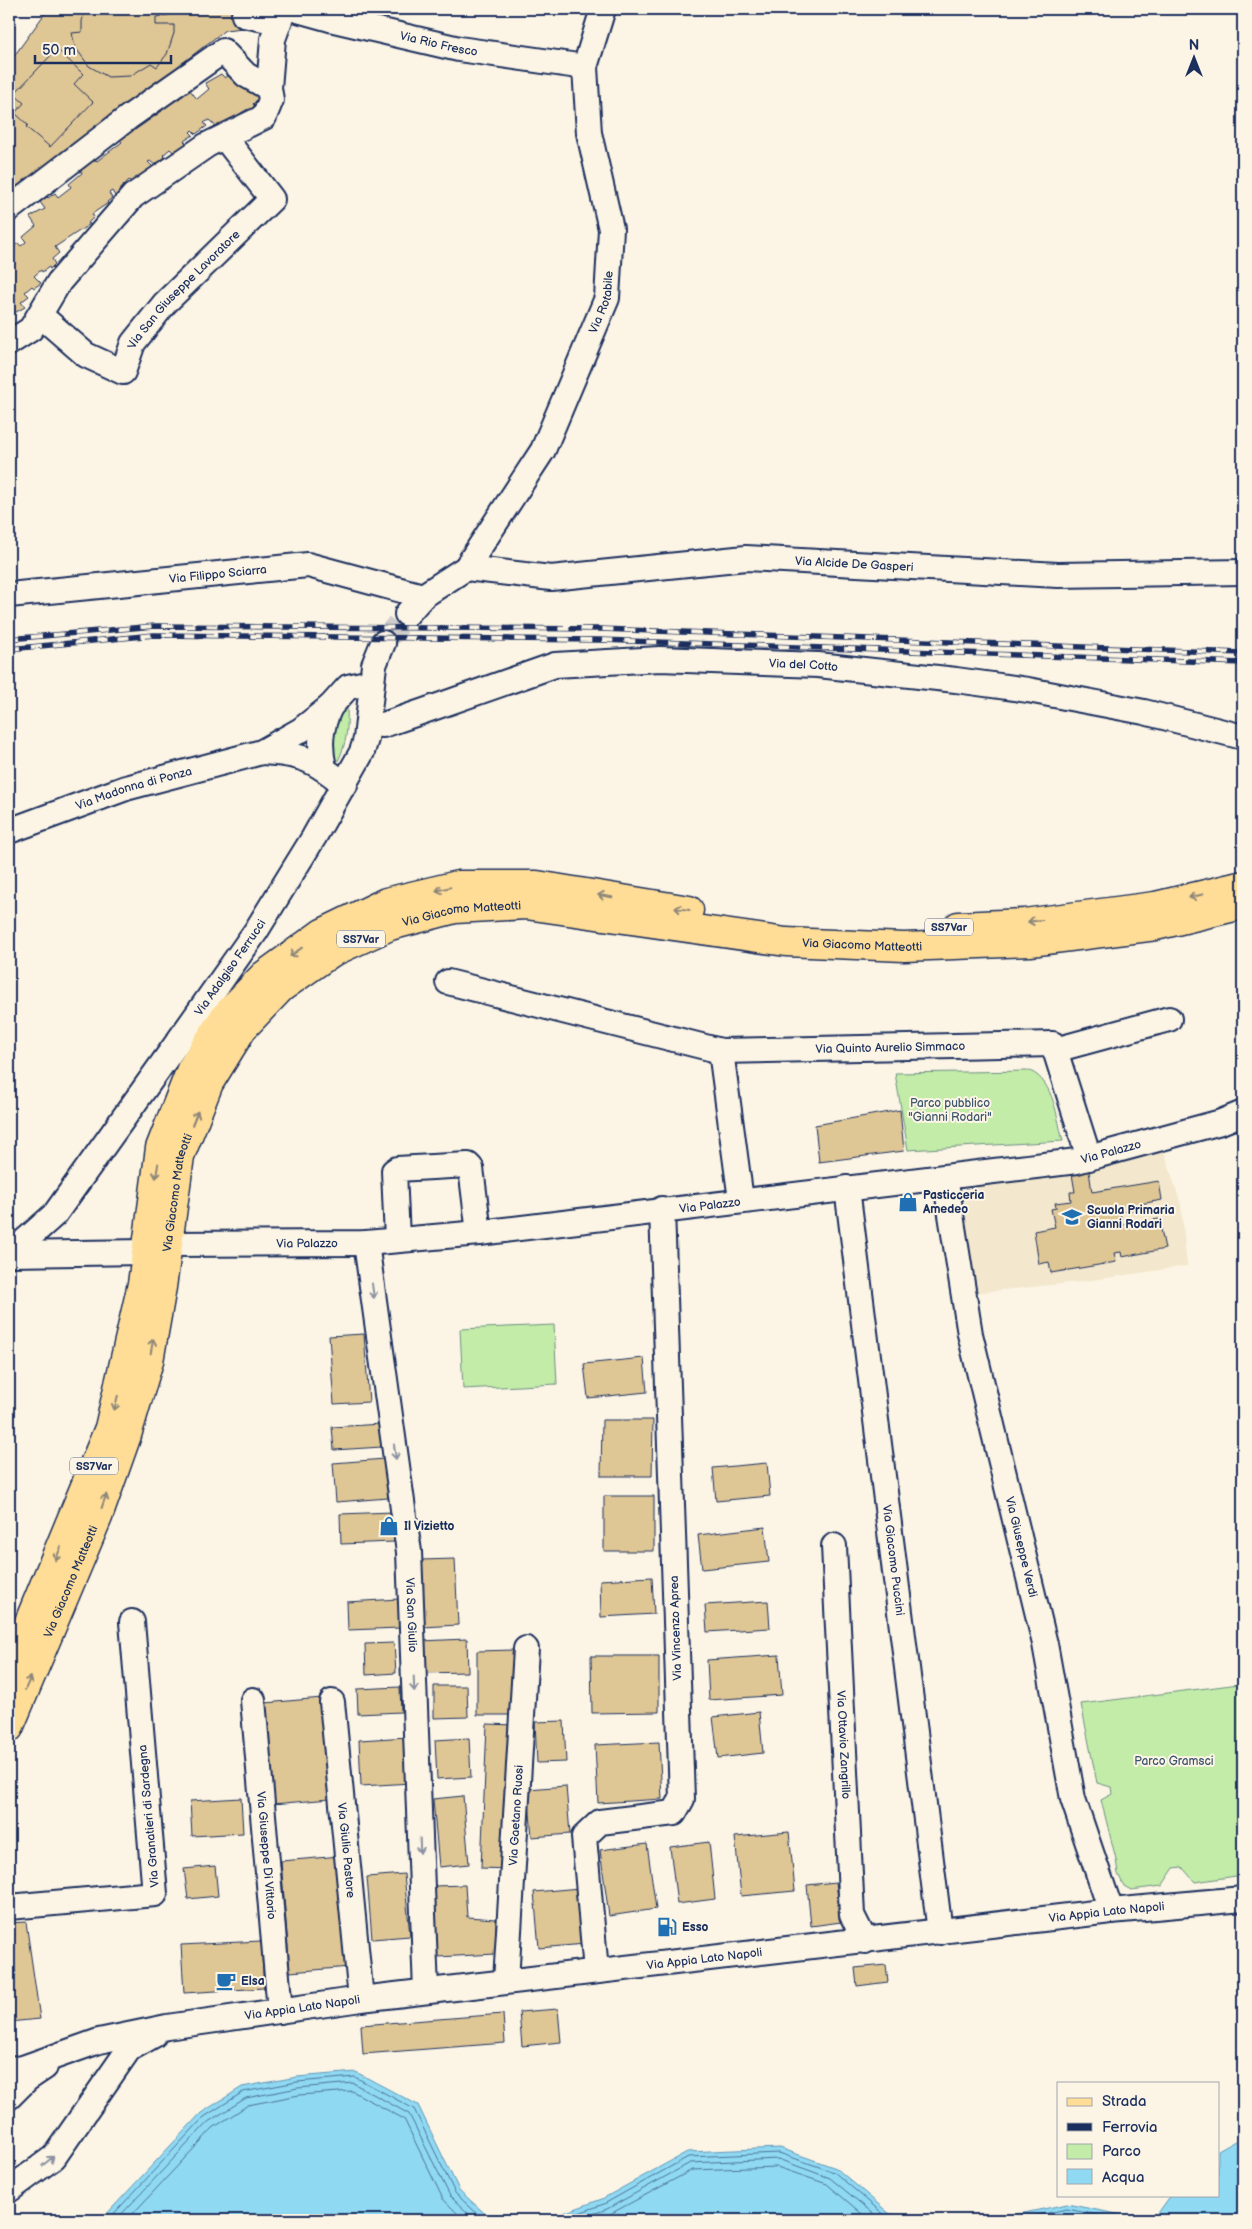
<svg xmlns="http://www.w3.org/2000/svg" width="1252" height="2229" font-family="'Balsamiq Sans',sans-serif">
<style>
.built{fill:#f3e7cd}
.green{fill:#c2eca8;stroke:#6e8e83}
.water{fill:#90d9f2;stroke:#6195b7}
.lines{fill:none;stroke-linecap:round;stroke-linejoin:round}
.shore{stroke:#4a7399;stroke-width:1}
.building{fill:#dfc695;stroke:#1b2f5e}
.minor-tunnel{stroke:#cfcdca;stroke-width:24;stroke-dasharray:24 12;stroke-linecap:butt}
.minor-casing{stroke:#1b2f5e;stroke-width:28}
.major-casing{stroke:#1b2f5e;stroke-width:31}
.minor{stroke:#fcf5e5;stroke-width:24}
.major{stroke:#ffdd96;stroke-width:28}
.rail-casing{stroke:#1b2f5e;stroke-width:5.5}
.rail{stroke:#fcf5e5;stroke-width:4;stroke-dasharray:11;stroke-linecap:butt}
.oneway{stroke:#8d867a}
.oneway2{stroke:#8c92a2}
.labels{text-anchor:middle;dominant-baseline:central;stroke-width:4;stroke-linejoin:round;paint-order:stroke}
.shield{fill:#fcf5e5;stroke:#5e6a86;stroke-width:1}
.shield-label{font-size:11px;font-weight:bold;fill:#1b2f5e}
.street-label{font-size:12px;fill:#1b2f5e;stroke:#fcf5e5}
.park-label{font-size:12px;fill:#3c556d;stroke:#fcf5e5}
.poi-label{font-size:12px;font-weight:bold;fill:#1b2f5e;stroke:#fcf5e5;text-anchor:start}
</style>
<rect width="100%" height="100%" fill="#fcf5e5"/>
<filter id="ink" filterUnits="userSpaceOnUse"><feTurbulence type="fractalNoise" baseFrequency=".02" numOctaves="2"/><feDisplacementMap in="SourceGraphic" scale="10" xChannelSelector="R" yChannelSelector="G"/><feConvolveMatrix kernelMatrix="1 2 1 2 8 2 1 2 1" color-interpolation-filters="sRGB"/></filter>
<g filter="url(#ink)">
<path class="built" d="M1164,1151L1181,1205L1187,1266L1079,1282L973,1293L962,1225V1209L966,1197L976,1185L1044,1178L1089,1171Z"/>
<path class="green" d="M347,707C348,727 347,743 338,761H335C322,745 331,717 347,707Z
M1030,1071C1054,1081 1057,1119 1063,1141L908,1150L895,1073Z
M554,1325L557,1384L463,1389L460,1329Z
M1239,1684L1243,1717V1875L1195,1882L1182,1867L1174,1868L1162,1886L1131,1890L1124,1886L1118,1874L1116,1859L1101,1800L1112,1794L1111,1787L1097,1783L1081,1704Z"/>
<path class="water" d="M356,2072L418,2105L459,2190L492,2220H101L201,2113L242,2087L297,2077Z
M1243,2137V2220H1153L1171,2195H1218V2151Z
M780,2148L836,2168L890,2214L958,2220H544L602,2199L687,2152Z
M1067,2204L1147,2220H991Z"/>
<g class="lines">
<path class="shore" d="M108,2220L204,2117L243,2092L297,2082L355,2077L414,2109L455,2193L484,2220
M116,2220L208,2122L246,2098L298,2088L353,2083L409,2114L450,2196L475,2220
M127,2220L213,2128L248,2105L299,2095L352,2091L404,2119L443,2199L464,2220
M559,2220L604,2204L688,2157L779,2153L834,2172L888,2218L906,2220
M577,2220L607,2209L690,2163L778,2159L830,2178L881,2220
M599,2220L692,2170L777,2167L827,2184L869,2220
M1015,2220L1067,2209L1122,2220"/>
</g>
<path class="building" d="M48,9H245L243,28L225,30L9,198V63Z
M85,9H172L174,14L156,17V25H174V33L167,54L157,67L151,63L130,76L108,77L89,66L75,47L72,33L82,32V21Z
M57,49L83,74L74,84L93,102L50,147L26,127L28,125L15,113L24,103L14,94Z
M237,69L260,97L253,104L255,106L248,111V109L241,113L220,130L209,120L204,123L207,126L196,134L192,130L190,132L193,135L184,141L187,144L181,148L173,152L170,149L163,155L165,157L155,165L150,161L148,162L153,167L131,183L129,180L123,186L125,188L115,196L112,191L109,193L112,198L107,202L108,203L92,214L94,217L88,223L90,224L55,247L59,253L52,259L55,264L50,269L49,267L42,272L41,270L34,276L41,283L34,288L32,286L25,292L29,296L21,302L25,307L9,316V255L13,251L12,248L18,243L21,246L26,242L23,237L36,226L30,217L45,209L40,202L47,197L48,198L55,193L58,197L71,187L69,184L82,173L78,167L92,157L97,161L122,142L117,137L134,127L135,130L162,111L159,104L174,95L177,100L190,90L197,99L209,89L205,83L221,74L225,78Z
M900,1110L904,1151L819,1162L815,1125Z
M1089,1171L1092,1192L1159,1181L1162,1200L1135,1205L1136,1209L1120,1212L1122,1225L1159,1219L1165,1249L1122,1257L1121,1252L1114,1253L1116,1262L1051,1273L1049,1262L1039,1264L1034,1231L1055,1227L1051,1209L1056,1208L1055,1203L1071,1201L1070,1192H1075L1072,1174Z
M364,1334L369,1402L334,1404L329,1336Z
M644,1358L647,1392L588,1398L584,1364Z
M602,1420H653L652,1476H601Z
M381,1424L382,1447L334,1450L332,1427Z
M385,1459L388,1498L336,1502L333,1463Z
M767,1463L770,1496L716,1501L713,1468Z
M604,1496H654V1551H604Z
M393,1512L394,1542L341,1544L340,1514Z
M765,1527L769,1562L702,1569L698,1535Z
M455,1559L458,1625L424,1627L421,1560Z
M652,1577L654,1614L601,1617L600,1580Z
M399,1599L400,1628L348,1630L347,1602Z
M768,1601L770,1628L707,1632L705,1605Z
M467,1639L468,1672L422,1673L421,1641Z
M394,1643L396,1673L366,1675L365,1644Z
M514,1650V1715H477V1651Z
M779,1655L782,1695L709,1700L707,1660Z
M591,1656H659V1712L592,1713Z
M434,1686H467L468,1717L434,1718Z
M400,1687L401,1712L358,1714L357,1689Z
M322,1698L330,1799L273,1804L265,1703Z
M759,1712L763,1753L718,1758L713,1717Z
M564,1721L566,1762L537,1763L535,1722Z
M487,1724L515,1725L509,1869L481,1868Z
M408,1737L411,1783L361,1786L359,1740Z
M469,1738L471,1777L437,1779L435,1740Z
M659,1742L662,1799L598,1803L595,1745Z
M566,1786L570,1834L532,1837L528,1789Z
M463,1796L469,1864L439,1867L433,1799Z
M241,1798L243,1833L192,1836L190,1801Z
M789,1832L795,1891L741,1896L735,1837Z
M709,1842L715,1899L677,1904L670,1847Z
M647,1844L656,1909L609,1916L600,1850Z
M341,1856L350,1967L290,1972L281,1861Z
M215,1866L218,1896L188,1899L184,1869Z
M404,1874L410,1936L372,1939L367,1877Z
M836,1882L841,1922L811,1926L807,1885Z
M465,1885L467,1917L496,1919V1954L437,1957L433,1886Z
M580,1888L585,1944L539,1948L534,1892Z
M26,1922L40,2019L9,2022V1923Z
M261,1941L264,1988L184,1993L181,1945Z
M886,1965L888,1982L857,1986L855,1968Z
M558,2009L561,2042L522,2046L519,2012Z
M503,2014L505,2043L363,2054L361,2025Z"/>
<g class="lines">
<path class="minor-tunnel" d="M383,643L407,614"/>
<defs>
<g id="minor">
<path id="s1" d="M294,9L330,19L459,49L585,67"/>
<path d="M244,15L278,22"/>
<path d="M9,209L129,117L223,51L246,75L269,88"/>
<path id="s2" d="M40,315L86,355L123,372L133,343L165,303L272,199L224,137"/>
<path d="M9,343L31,329L59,282L133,196L207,145L264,117L271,100L269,88L273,39L284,9"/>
<path id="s3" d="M466,568L551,578L746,558L1058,575L1243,572"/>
<path id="s4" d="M9,595L308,565L423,596"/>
<path id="s5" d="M407,614L423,596L466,568L543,450L607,298L611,229L589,133L585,67L603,9"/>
<path id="s6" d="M368,724L383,725L424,711L555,665L660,659L818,665L956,680L1028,690L1144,712L1243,737"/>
<path d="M262,752C303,754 314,760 345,785"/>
<path d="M324,768C319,746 320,728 330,707"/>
<path id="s7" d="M9,831L126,788L262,752L301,730L330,707L348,687L371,682"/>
<path id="s8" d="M448,982L721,1051L1053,1044L1055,1050L1169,1019"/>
<path d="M1055,1050L1089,1158"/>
<path d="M721,1051L741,1200"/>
<path id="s9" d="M945,1177L970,1334L1045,1644L1073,1799L1111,1911"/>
<path id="s10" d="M847,1188L940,1932"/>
<path d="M397,1239L394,1171L397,1169L468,1165L471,1168L479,1233"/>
<path id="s11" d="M366,1243L409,1552L426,1991"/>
<path id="s12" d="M168,1244L366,1243L479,1233L1077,1161L1221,1122L1243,1113"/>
<path d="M10,1254L145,1252"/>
<path id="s13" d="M9,1255L55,1214L170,1053L256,931L314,837L362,752L366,739L374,665L383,643"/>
<path id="s14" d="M834,1546L852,1915L865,1941"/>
<path id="s15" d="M253,1700L280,2011"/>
<path id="s16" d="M332,1702L361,1999"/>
<path d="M9,1907L155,1894L132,1622"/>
<path d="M596,1971L584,1837L600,1822L674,1813L682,1799L662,1209"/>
<path id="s17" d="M506,1981L526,1649"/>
<path id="s18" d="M9,2068L20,2069L99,2041L167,2027L361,1999L1111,1911L1243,1899"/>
<path d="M9,2097L27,2079L45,2067"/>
<path d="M9,2190L54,2157L129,2049L154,2035"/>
</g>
<g id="major">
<path d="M958,926L1024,923L1155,906L1243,885"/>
<path d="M9,1670L109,1428L142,1284L160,1148L191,1069L224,1017L264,975L322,933L386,902L458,885H537L689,910"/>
<path id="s19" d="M9,1728L98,1517L127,1435L149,1361L162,1287L180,1156L209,1083L243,1028L281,988L331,953L390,926L455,909L526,905L786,942L904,947L1030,942L1156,926L1243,905"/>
</g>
</defs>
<use href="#minor" class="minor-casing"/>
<use href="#major" class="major-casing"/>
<use href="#minor" class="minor"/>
<use href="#major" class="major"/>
<defs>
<path id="rail" d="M9,639L155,626L600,629L1243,653
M9,649L154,635L600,640L1243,663"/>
</defs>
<use href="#rail" class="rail-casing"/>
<use href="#rail" class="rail"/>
</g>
<defs><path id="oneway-shaft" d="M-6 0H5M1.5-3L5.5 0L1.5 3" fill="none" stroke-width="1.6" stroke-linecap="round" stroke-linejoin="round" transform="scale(1.25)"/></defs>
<g class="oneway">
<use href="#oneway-shaft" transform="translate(443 889) rotate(167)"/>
<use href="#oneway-shaft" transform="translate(605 896) rotate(-170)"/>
<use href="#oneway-shaft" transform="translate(1196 896) rotate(167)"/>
<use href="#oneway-shaft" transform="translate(682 909) rotate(-172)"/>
<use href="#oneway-shaft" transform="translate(1035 921) rotate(173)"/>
<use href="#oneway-shaft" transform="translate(296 952) rotate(144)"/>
<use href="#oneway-shaft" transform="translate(195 1118) rotate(-68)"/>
<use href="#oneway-shaft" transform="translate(157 1171) rotate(99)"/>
<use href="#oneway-shaft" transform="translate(152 1346) rotate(-80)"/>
<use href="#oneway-shaft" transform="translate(116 1403) rotate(104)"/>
<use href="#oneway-shaft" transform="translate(104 1501) rotate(-71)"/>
<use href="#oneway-shaft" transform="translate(58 1554) rotate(113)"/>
<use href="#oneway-shaft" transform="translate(28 1683) rotate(-67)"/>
</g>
<g class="oneway2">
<use href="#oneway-shaft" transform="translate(373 1291) rotate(82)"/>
<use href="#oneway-shaft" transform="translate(395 1452) rotate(82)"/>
<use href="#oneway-shaft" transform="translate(414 1684) rotate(88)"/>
<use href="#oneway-shaft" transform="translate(420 1846) rotate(88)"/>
<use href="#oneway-shaft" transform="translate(48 2161) rotate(-39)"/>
</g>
</g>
<defs>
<symbol id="shop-bare" viewBox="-9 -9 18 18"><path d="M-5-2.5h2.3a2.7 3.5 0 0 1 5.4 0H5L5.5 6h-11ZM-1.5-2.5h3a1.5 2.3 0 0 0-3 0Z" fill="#1f6fb2" stroke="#fcf5e5" stroke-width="2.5" paint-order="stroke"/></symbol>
<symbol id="school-bare" viewBox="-9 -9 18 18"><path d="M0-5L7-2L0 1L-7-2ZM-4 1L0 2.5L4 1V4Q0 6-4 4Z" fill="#1f6fb2" stroke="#fcf5e5" stroke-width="2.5" paint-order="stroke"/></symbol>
<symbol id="fuel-bare" viewBox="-9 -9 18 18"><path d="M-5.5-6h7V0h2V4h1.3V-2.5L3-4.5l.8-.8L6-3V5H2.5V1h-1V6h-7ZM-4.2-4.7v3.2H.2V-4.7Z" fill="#1f6fb2" stroke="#fcf5e5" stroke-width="2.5" paint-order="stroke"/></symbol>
<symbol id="cafe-bare" viewBox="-9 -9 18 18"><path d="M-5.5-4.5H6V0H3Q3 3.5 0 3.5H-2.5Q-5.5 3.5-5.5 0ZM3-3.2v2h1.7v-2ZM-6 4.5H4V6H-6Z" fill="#1f6fb2" stroke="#fcf5e5" stroke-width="2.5" paint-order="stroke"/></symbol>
</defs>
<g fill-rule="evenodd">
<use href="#shop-bare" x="894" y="1188" width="28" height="28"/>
<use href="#school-bare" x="1058" y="1203" width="28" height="28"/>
<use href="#shop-bare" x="375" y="1512" width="28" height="28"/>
<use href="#fuel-bare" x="653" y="1913" width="28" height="28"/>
<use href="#cafe-bare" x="212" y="1967" width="28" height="28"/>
</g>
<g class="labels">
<g class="shield">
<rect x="925" y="918.5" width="48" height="17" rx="4"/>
<rect x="337" y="930.5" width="48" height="17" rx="4"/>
<rect x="70" y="1457.5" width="48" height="17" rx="4"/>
</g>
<g class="shield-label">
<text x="949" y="927">SS7Var</text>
<text x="361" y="939">SS7Var</text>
<text x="94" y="1466">SS7Var</text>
</g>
<g class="street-label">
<text stroke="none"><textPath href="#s1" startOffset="149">Via Rio Fresco</textPath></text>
<text stroke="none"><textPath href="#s2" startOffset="206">Via San Giuseppe Lavoratore</textPath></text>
<text stroke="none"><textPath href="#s5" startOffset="376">Via Rotabile</textPath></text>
<text stroke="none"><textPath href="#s3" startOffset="390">Via Alcide De Gasperi</textPath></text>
<text stroke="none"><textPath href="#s4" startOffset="210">Via Filippo Sciarra</textPath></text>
<text stroke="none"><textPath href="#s6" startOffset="446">Via del Cotto</textPath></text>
<text stroke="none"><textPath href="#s7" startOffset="132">Via Madonna di Ponza</textPath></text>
<text stroke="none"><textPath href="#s19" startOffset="998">Via Giacomo Matteotti</textPath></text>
<text stroke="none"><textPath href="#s19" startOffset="1402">Via Giacomo Matteotti</textPath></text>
<text stroke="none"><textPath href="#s13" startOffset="364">Via Adalgiso Ferrucci</textPath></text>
<text stroke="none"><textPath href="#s8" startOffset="451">Via Quinto Aurelio Simmaco</textPath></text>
<text stroke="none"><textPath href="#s12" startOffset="949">Via Palazzo</textPath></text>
<text stroke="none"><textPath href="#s19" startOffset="564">Via Giacomo Matteotti</textPath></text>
<text stroke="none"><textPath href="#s12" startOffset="544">Via Palazzo</textPath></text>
<text stroke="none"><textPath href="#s12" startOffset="139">Via Palazzo</textPath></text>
<text stroke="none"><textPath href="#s9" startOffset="378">Via Giuseppe Verdi</textPath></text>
<text stroke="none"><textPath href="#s10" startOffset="375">Via Giacomo Puccini</textPath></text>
<text stroke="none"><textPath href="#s19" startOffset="159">Via Giacomo Matteotti</textPath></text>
<text stroke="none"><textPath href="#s11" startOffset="375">Via San Giulio</textPath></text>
<text transform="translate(676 1628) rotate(-92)">Via Vincenzo Aprea</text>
<text stroke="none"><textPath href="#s14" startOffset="199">Via Ottavio Zangrillo</textPath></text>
<text stroke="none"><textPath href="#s17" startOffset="166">Via Gaetano Ruosi</textPath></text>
<text transform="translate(149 1816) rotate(-95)">Via Granatieri di Sardegna</text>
<text stroke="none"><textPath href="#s16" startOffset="149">Via Giulio Pastore</textPath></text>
<text stroke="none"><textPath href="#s15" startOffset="156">Via Giuseppe Di Vittorio</textPath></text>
<text stroke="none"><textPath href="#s18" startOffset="1111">Via Appia Lato Napoli</textPath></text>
<text stroke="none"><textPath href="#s18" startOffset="706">Via Appia Lato Napoli</textPath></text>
<text stroke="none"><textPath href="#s18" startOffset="301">Via Appia Lato Napoli</textPath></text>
</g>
<g class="park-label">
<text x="950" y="1103">Parco pubblico<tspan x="950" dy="14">"Gianni Rodari"</tspan></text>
<text x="1174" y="1761">Parco Gramsci</text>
</g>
<g class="poi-label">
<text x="923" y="1195">Pasticceria<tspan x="923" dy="14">Amedeo</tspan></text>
<text x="1087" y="1210">Scuola Primaria<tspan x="1087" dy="14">Gianni Rodari</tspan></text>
<text x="404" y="1526">Il Vizietto</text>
<text x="682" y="1927">Esso</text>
<text x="241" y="1981">Elsa</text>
</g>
</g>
<rect width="1252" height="2229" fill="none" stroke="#fcf5e5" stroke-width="30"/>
<rect x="15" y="15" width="1222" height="2199" fill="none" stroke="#1b2f5e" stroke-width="2" filter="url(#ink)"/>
<rect x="1057" y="2082" width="162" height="115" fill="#fcf5e5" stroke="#a2a6af"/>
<rect x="1067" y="2098" width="25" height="8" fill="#ffdd96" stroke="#a2a6af"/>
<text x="1102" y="2106" font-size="15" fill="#1b2f5e">Strada</text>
<rect x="1067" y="2123" width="25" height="8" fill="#1b2f5e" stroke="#a2a6af"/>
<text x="1102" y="2132" font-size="15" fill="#1b2f5e">Ferrovia</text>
<rect x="1067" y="2144" width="25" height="15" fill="#c2eca8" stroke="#a2a6af"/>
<text x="1102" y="2156" font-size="15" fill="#1b2f5e">Parco</text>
<rect x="1067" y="2169" width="25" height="15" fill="#90d9f2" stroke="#a2a6af"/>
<text x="1102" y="2182" font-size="15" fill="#1b2f5e">Acqua</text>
<g transform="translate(1194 58)" stroke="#fcf5e5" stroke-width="4" paint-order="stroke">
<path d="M0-4L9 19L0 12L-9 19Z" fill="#1b2f5e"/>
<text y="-8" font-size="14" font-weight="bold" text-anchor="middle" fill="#1b2f5e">N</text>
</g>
<path d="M35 55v8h136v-8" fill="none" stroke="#1b2f5e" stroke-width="2.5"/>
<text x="42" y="55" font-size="15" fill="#1b2f5e" stroke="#fcf5e5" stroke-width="4" paint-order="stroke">50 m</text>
</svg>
